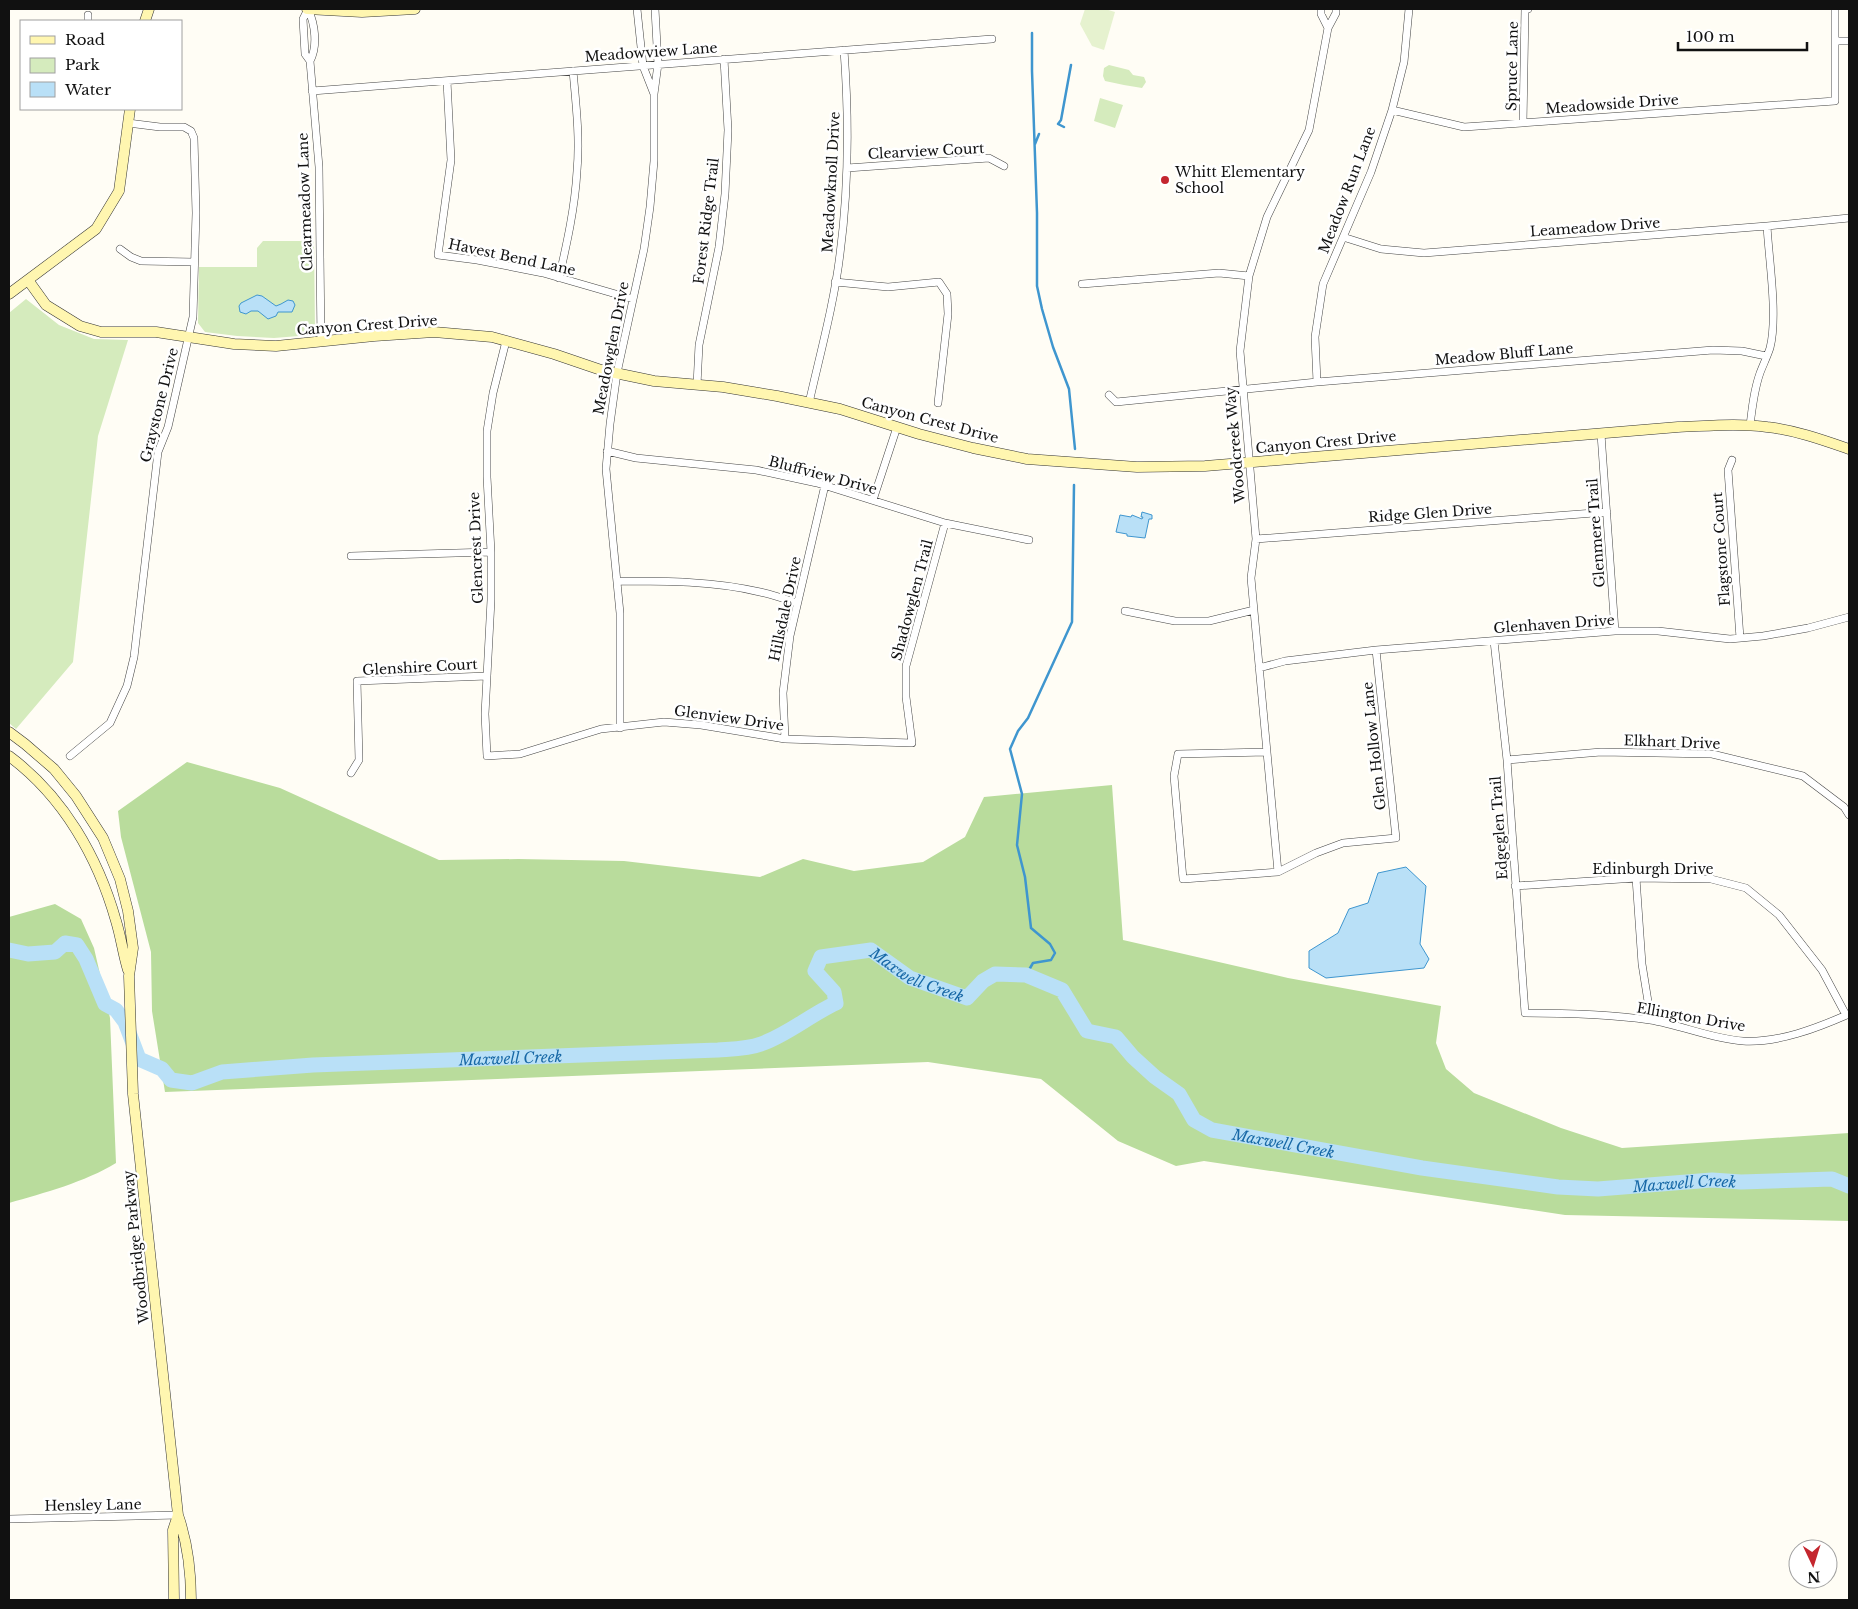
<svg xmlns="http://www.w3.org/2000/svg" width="1858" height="1609" font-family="'Libre Baskerville',serif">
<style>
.green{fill:#d5ebbd}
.forest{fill:#b9dc9c}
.pitch{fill:#e6f2cf}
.water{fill:#b9e0f7;stroke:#3f96cf}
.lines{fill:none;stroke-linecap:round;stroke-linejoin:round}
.stream{stroke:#3f96cf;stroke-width:2.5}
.river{stroke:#b9e0f7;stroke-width:15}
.street-casing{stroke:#444;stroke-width:8}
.secondary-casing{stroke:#333;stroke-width:11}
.street{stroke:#fff;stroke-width:7}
.secondary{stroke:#fff6b0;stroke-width:10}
.poi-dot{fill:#c4262e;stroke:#fff;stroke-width:2}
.labels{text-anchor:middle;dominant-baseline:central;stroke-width:5;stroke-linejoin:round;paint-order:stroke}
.street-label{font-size:14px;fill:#111;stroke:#fff}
.poi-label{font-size:14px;fill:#111;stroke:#fff;text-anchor:start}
.water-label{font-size:15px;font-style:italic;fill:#1768a6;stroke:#fff}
</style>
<rect width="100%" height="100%" fill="#fffdf5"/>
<path class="green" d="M1109,65L1129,70L1133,75L1144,77L1146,82L1142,88C1130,86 1118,84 1105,81L1103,76L1104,68Z
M1100,98L1123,105L1115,128L1094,121Z
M263,241H314L315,330L311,335L274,338L237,336L205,332L198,323L199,267H257V248Z
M26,299L59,325L94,339L128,340L98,436L73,662L16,729L9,723V313Z"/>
<path class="forest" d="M187,762L280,788L439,860L518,859L624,861L760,877L803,859L854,871L923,862L965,837L984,797L1112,785L1123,940L1288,978L1441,1006L1436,1043L1446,1069L1474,1093L1561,1128L1622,1148L1849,1133V1221L1565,1215L1204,1161L1176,1166L1118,1141L1041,1079L928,1062L165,1092L152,1011L151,952L121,837L118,811Z
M55,904L81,919L94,948L110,1018L116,1163C85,1182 44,1193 9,1203V917Z"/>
<path class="pitch" d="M1085,9H1105L1115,12L1104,50L1092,46L1080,24Z"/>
<path class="water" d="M257,295L262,296L276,306L281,304L288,300L293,301L295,305L292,312H278L276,316L268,319L258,311H251L246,314L240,312L239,306L241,303Z
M1142,512L1152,515V519H1149L1145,538L1127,536V534L1116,532L1120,515L1131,517L1132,515L1142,519L1143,517H1141Z
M1406,867L1426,886L1420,944L1429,959L1424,968L1326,978L1309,968V951L1338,933L1349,909L1368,903L1378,873Z"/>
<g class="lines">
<path class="stream" d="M1032,33V71L1037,213V286L1042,309L1053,347L1069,389L1075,449
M1064,127L1058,124L1061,120L1071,65
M1035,144L1039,134
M1026,975L1033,963L1051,960L1055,953L1050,944L1031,928L1025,877L1017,845L1022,794L1010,749L1018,731L1028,718L1072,622L1074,485"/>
<path class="river" id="s1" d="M9,950L28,954L55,952L65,943L77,945L86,959L105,1004L116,1010L125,1022L139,1059L162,1069L171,1080L192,1083L222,1072L313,1065L718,1050C731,1049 748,1049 761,1044C787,1035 810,1015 836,1003L834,992L815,971L821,957L871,950L910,978L967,998L983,981L995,974L1026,975L1062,990L1087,1031L1116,1037L1133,1057L1155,1077L1179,1094L1194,1120L1212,1130L1422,1168L1558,1187L1598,1189L1712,1180L1741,1182L1832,1179L1849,1186"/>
<defs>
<path id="street" d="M308,9C315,24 318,46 310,61L319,167L321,342
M308,9L303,19L305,54L310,61
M637,9L643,66L654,94L658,64L655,9
M1321,9V14L1328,28
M88,15V21
M1835,41H1849
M447,81L451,160L438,255L477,260L543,273L633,299
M312,91L992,39
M1392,110L1464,127L1835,101V9
M1523,123L1525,9H1528
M847,168L989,158L1004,166
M1343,237L1381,249L1424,253L1767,226L1849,218
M120,249L131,257L141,261L194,262
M559,278C567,243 575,207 577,171C580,138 576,104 573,71
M835,282L888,287L939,282L947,294L948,314L938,403
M1082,284L1219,273L1249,276
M506,341L493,393L487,431V477L491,552V600L485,714L487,756L520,754L601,729L664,722L701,725L785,739L912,743L906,697V666L945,523
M1317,382L1315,337L1323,284L1371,172L1392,110L1404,62L1409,9
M697,385L699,345L719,247L725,194L728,130L724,59
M1109,395L1116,402L1317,382L1713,350L1742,351L1766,356
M809,403C820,354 834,304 840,254C849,186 849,118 844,50
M1750,426C1752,408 1754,390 1760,373C1763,365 1767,357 1770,348C1778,316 1769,261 1767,226
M1601,434L1615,631
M607,451L636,458L756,470L817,483L945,523L1029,540
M1732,460L1728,470L1740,638
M873,500L897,427
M1256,539L1607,512
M351,556L491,552
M618,581C665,581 714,581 760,592C773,595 785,599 797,603
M1125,611L1175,621H1209L1254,610
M1494,641L1507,760L1525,1013C1566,1013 1608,1014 1650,1020C1681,1025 1712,1039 1743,1041C1779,1043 1817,1028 1849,1014
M1259,668L1285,661L1376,650L1615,631H1658L1730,639L1763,636L1808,628L1849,617
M620,728V613L606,469L610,424L617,373L644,249L650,207L654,161V94
M785,739L783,693L790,636L825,485
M1267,752L1178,754L1174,776L1183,879L1278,872L1316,853L1343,843L1396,838L1376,650
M70,756L110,723L127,686L134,657L158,452L168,427L193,317L196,213L194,138L191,131L184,127H160L128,123
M1507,760L1601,752L1712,754L1803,776L1844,807L1849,815
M351,773L359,760L357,681L487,676
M1278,872L1251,578L1256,539L1240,351L1249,276L1267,217L1309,130L1328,28L1336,13V9
M1636,878L1642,964L1651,1020
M1515,886L1636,878L1711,879L1746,888L1779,915L1822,970L1846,1015
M9,1519L178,1515"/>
<path id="secondary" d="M307,9L362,12L415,9
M145,21L149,9
M28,280L46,305L80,326L101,332H156L234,344L276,346L374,336L434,332L492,337L554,354L601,370L654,381L723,387L777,396L840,409L919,434L973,448L1027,459L1137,467L1205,466L1678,427C1708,426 1738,423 1767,427C1795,430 1823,440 1849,449
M9,294L96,229L119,191L130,109
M9,732L25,744L54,769L76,796L103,838L120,879L128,911L133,948L129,976L133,1094L178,1515C187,1541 191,1572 191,1600
M9,756C63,796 98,857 116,921C121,937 123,954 128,970
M174,1600L173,1530L178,1515"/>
</defs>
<use href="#street" class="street-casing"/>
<use href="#secondary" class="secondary-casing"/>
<use href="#street" class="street"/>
<use href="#secondary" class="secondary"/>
</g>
<circle class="poi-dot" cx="1165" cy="180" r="5"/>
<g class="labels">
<g class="street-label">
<text transform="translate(651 52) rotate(-4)">Meadowview Lane</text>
<text transform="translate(1512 66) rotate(-89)">Spruce Lane</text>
<text transform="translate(1612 104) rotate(-4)">Meadowside Drive</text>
<text transform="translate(926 151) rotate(-3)">Clearview Court</text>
<text transform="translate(831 182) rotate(-87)">Meadowknoll Drive</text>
<text transform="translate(1347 190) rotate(-69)">Meadow Run Lane</text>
<text transform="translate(305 202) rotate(-92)">Clearmeadow Lane</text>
<text transform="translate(706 221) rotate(-83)">Forest Ridge Trail</text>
<text transform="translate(1595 227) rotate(-4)">Leameadow Drive</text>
<text transform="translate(512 257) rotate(12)">Havest Bend Lane</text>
<text transform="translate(367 325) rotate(-4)">Canyon Crest Drive</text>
<text transform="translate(611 348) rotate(-79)">Meadowglen Drive</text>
<text transform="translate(1504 354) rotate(-5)">Meadow Bluff Lane</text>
<text transform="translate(159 405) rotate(-76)">Graystone Drive</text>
<text transform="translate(930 420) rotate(15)">Canyon Crest Drive</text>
<text transform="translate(1326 442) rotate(-5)">Canyon Crest Drive</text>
<text transform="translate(1235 445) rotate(-95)">Woodcreek Way</text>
<text transform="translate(823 475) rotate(15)">Bluffview Drive</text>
<text transform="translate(1430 513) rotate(-4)">Ridge Glen Drive</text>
<text transform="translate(1596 533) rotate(-94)">Glenmere Trail</text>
<text transform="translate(476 548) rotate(-92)">Glencrest Drive</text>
<text transform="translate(1721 549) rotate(-94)">Flagstone Court</text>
<text transform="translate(912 600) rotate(-75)">Shadowglen Trail</text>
<text transform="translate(785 609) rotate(-78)">Hillsdale Drive</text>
<text transform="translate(1554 624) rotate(-4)">Glenhaven Drive</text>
<text transform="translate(420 667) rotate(-3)">Glenshire Court</text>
<text transform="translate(729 718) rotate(8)">Glenview Drive</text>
<text transform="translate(1672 742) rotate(2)">Elkhart Drive</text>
<text transform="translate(1374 746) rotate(-96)">Glen Hollow Lane</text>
<text transform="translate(1499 828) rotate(-94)">Edgeglen Trail</text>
<text x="1653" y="869">Edinburgh Drive</text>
<text transform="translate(1691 1017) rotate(10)">Ellington Drive</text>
<text transform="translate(136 1247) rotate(-96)">Woodbridge Parkway</text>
<text transform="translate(93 1505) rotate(-1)">Hensley Lane</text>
</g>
<g class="poi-label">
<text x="1175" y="172">Whitt Elementary<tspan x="1175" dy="16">School</tspan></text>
</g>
<g class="water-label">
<text stroke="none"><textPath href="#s1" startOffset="1081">Maxwell Creek</textPath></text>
<text stroke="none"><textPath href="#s1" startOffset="586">Maxwell Creek</textPath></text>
<text stroke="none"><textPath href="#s1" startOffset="1530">Maxwell Creek</textPath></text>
<text stroke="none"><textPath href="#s1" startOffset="1935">Maxwell Creek</textPath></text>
</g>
</g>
<rect width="1858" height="1609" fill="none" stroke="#111111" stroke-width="20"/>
<rect x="20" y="20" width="162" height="90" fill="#ffffff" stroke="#a0a0a0"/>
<rect x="30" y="36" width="25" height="8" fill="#fff6b0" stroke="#a0a0a0"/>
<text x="65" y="45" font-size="15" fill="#111111">Road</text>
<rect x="30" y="58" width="25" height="15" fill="#d5ebbd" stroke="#a0a0a0"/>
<text x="65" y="70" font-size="15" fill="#111111">Park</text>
<rect x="30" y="82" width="25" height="15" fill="#b9e0f7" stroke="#a0a0a0"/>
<text x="65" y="95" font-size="15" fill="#111111">Water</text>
<g transform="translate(1813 1564) rotate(176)"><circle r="24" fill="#ffffff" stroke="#a0a0a0"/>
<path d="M0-4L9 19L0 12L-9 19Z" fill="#c4262e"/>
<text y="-8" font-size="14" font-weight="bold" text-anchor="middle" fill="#111111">N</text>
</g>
<path d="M1678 42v8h129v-8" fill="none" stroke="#111111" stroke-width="2.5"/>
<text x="1686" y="42" font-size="15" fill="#111111" stroke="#ffffff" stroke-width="4" paint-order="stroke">100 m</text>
</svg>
